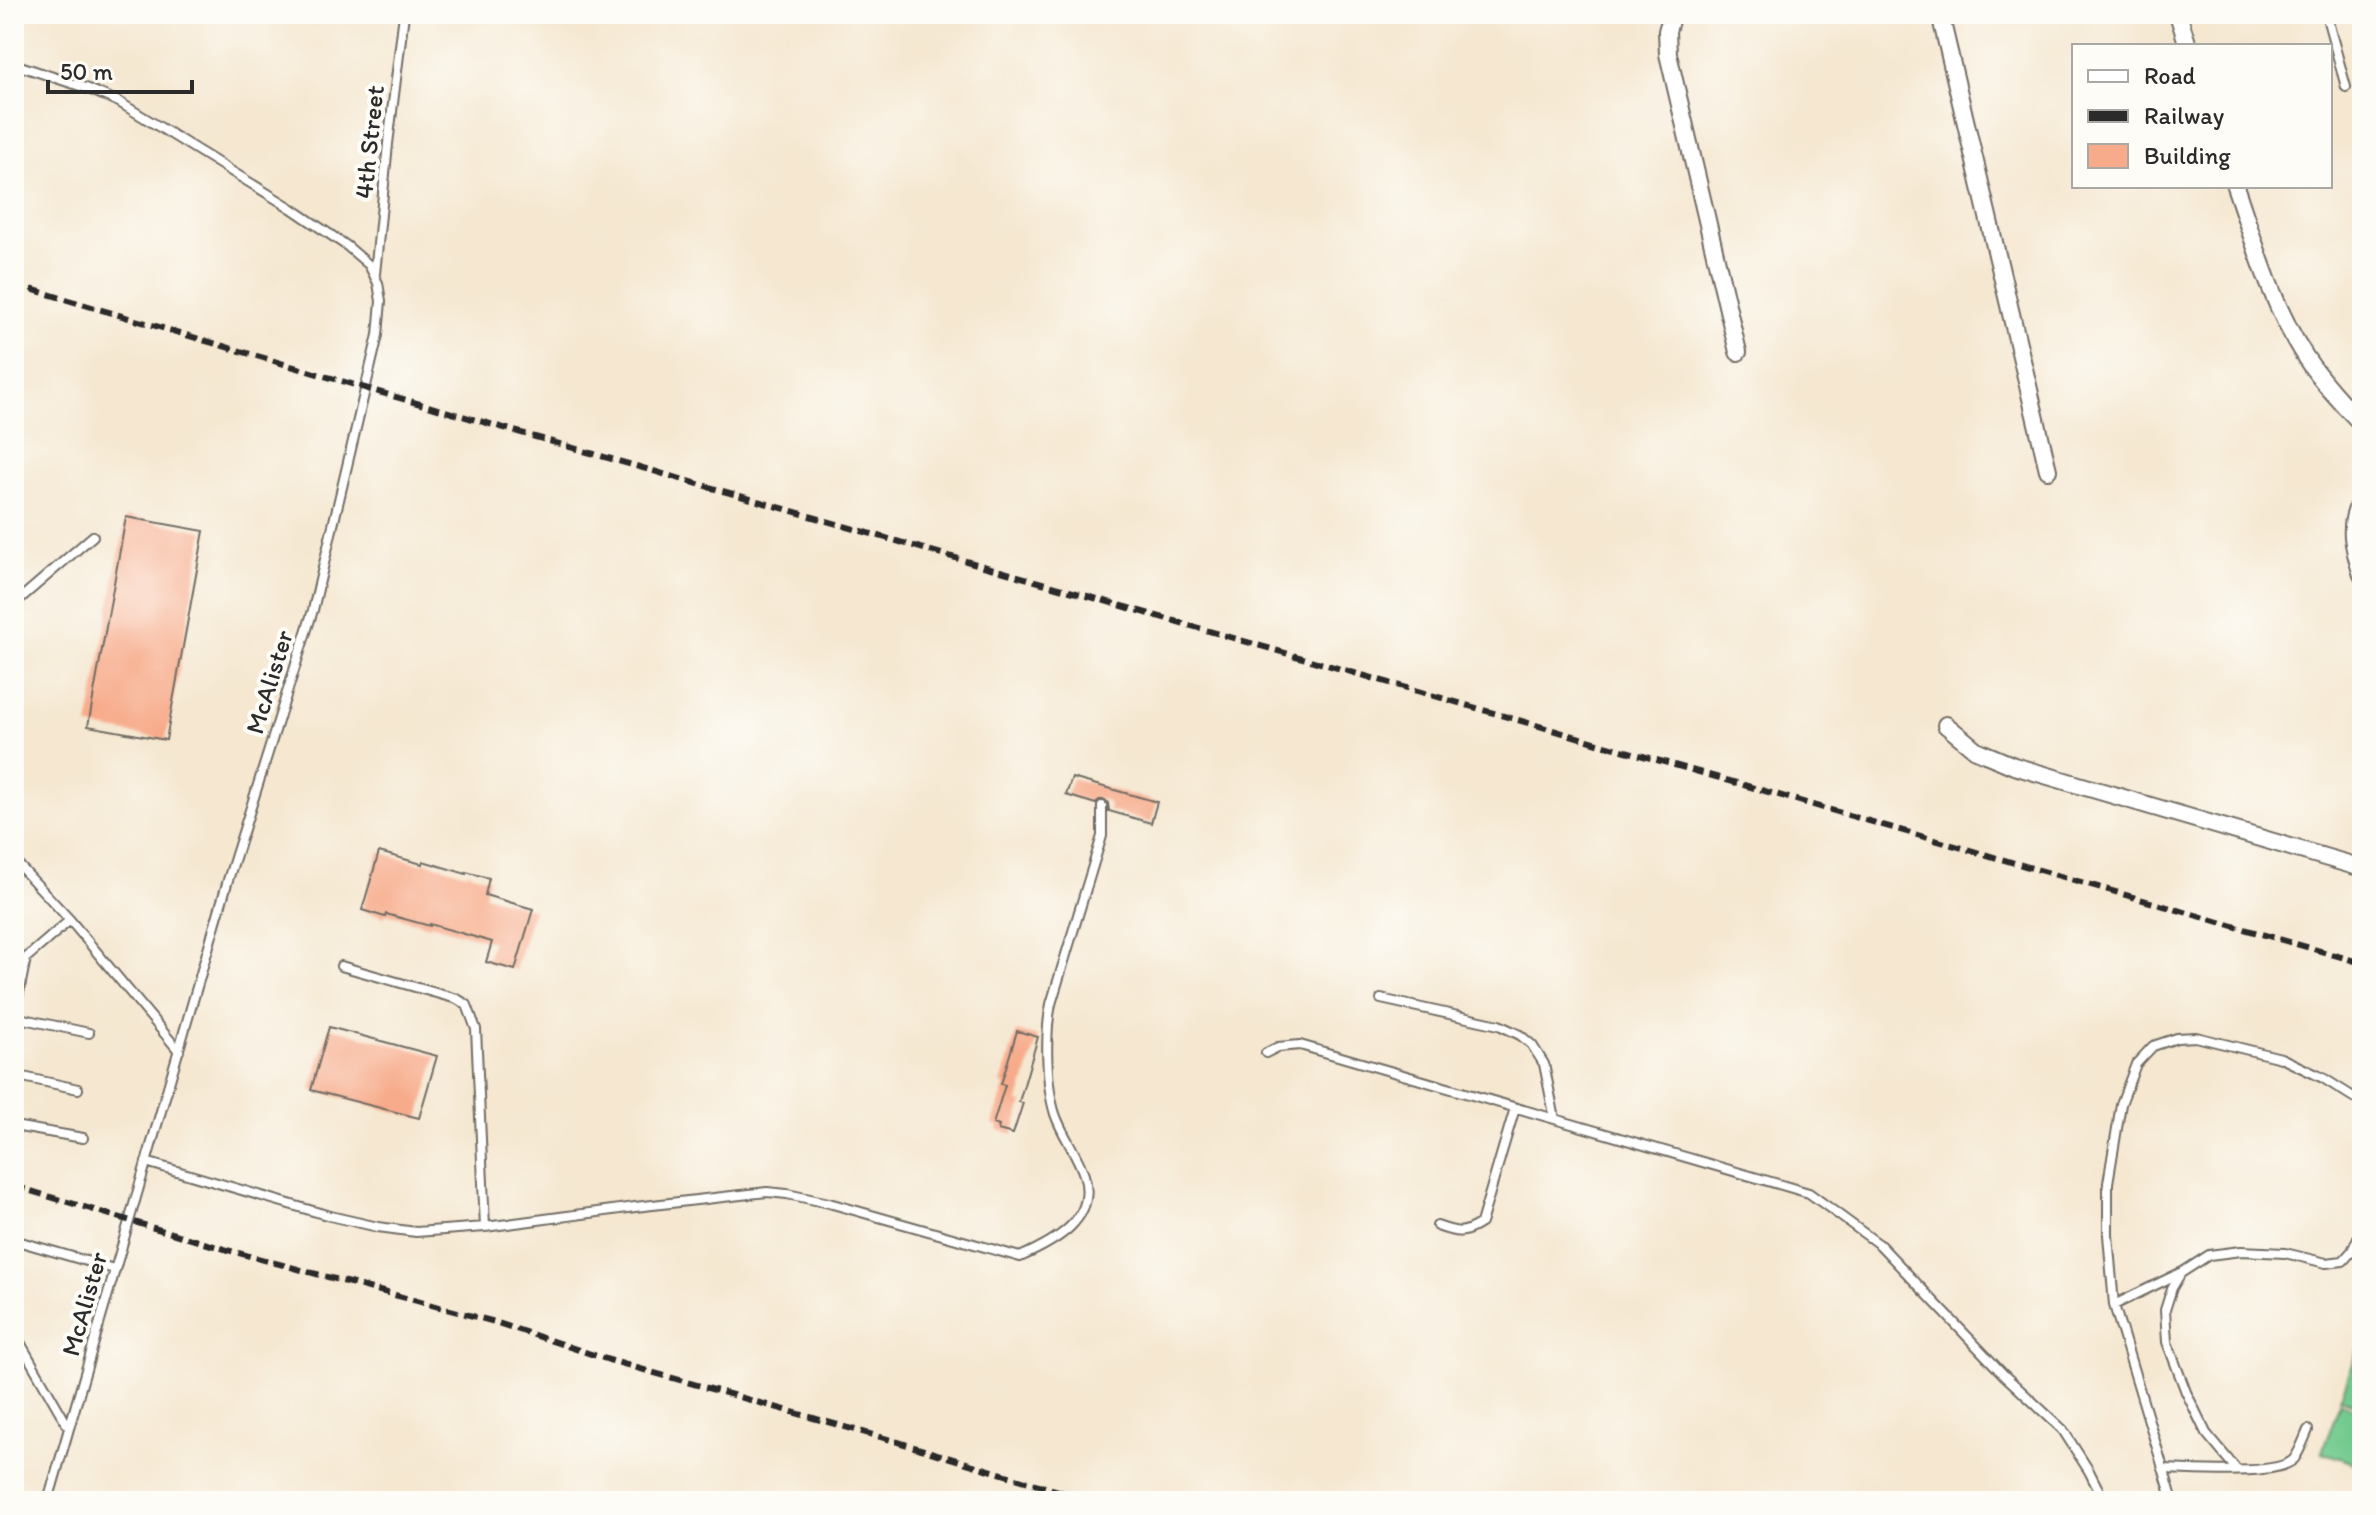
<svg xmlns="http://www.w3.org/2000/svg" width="2376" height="1515" font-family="Itim,sans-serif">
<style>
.green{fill:#73ca8f;stroke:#4f7a5d;stroke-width:2}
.building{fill:#f7ab8a}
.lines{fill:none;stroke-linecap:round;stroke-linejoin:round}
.service-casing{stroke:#726d65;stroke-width:12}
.minor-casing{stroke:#726d65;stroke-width:20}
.service{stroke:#fff;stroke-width:8}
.minor{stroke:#fff;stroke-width:16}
.rail{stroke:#2b2b2b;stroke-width:6;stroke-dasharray:12 6;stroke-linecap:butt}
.labels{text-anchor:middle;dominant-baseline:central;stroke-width:8;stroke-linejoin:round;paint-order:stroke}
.street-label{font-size:26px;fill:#2b2b2b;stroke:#fdfcf7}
</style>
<rect width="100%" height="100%" fill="#fdfcf7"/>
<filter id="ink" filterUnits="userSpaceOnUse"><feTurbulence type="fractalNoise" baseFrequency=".0125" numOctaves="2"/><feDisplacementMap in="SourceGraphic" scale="16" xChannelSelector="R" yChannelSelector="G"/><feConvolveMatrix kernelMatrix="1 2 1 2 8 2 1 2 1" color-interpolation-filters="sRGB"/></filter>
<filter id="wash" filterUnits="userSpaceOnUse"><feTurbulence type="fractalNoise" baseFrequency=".006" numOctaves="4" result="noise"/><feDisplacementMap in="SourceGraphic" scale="32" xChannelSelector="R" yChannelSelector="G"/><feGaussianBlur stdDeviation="1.8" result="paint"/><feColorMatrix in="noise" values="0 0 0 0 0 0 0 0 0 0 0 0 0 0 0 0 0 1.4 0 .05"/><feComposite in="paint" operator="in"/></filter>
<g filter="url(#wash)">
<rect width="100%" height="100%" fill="#f5e7d0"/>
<path class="green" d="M2358,1350L2362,1351V1406L2340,1399Z
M2340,1403L2362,1411V1466L2322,1452Z"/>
<g id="blocks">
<path class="building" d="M126,517L204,531L166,740L88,726Z
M1072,778L1157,802L1151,823L1109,811L1108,803L1105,800H1099L1096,804L1066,795Z
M379,852L422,864L423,861L466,874V872L489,878L485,895L533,909L515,970L486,962L492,942L430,924V926L386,914L385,917L362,910Z
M329,1027L437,1056L419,1118L311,1090Z
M1017,1031L1038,1037L1019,1102L1023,1103L1013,1134L998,1130L999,1126L993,1124L1005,1085L1001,1084Z"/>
</g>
</g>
<g filter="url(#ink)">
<use href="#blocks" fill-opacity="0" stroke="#726d65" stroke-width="2"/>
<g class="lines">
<defs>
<path id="service" d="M2326,14L2346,87
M14,64L86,88L119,102L291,208L347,246L369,265L378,283L381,301L378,335L313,610L228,880L48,1501
M375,274L388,144L404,14
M14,604L93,536
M14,860L70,920L179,1051
M341,966L457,999L467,1005L476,1029L485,1227
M1381,999L1499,1025L1520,1035L1532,1045L1544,1064L1555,1119
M14,1017L26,958L70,920
M14,1017L89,1033
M1266,1053L1278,1047L1300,1045L1809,1193L1880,1245L2004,1375L2063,1430L2089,1471L2104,1501
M14,1075L78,1089
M14,1126L83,1138
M146,1162L330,1216L378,1227L416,1232L485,1227L635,1207L767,1192L787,1194L829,1203L1020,1257C1054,1242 1098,1219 1084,1175C1077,1153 1062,1135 1055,1114C1046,1086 1045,1033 1051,1004L1102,836V806
M1437,1226C1457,1233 1463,1235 1481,1223L1515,1108
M14,1240L114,1269
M2114,1305L2180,1273
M14,1332L69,1428
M2163,1469C2189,1469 2277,1477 2294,1459C2300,1451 2304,1439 2308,1430
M2237,1470L2206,1433L2186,1392L2167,1342L2165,1310L2172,1288L2181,1273L2209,1255L2241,1251L2285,1253L2326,1263L2343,1261L2352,1251L2362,1229
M2173,1501L2114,1305L2108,1235V1183L2121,1104L2136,1064L2153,1046L2177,1038L2196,1037L2281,1058L2323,1078L2358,1100L2362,1104"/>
<path id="minor" d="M1672,14L1667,31L1668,54L1738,352
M1940,14L2048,470
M2178,14L2188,46
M2235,186C2255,244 2272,306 2306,358C2319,378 2344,406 2362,424
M2362,499C2346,525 2354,548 2362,575
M1946,725L1976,750L2014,766L2362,868"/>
</defs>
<use href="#service" class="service-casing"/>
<use href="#minor" class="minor-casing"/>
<use href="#service" class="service"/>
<use href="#minor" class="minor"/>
<path class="rail" d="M14,284L365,388L2362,963
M14,1186L231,1251L495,1322L609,1360L898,1442L1091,1501"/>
</g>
</g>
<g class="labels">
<g class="street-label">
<text transform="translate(369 142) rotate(-84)">4th Street</text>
<text transform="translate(269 682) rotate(-73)">McAlister</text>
<text transform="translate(84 1304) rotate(-74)">McAlister</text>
</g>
</g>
<rect width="2376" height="1515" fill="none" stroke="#fdfcf7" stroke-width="48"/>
<rect x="2072" y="44" width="260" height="144" fill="#fdfcf7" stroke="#a9a8a5" stroke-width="2"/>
<rect x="2088" y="70" width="40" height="12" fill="#ffffff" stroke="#a9a8a5" stroke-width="2"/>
<text x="2144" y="84" font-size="24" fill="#2b2b2b">Road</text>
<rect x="2088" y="110" width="40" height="12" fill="#2b2b2b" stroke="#a9a8a5" stroke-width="2"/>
<text x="2144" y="124" font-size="24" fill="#2b2b2b">Railway</text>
<rect x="2088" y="144" width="40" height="24" fill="#f7ab8a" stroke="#a9a8a5" stroke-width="2"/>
<text x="2144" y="164" font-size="24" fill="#2b2b2b">Building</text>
<path d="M48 80v12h144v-12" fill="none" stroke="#2b2b2b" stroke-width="4"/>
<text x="60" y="80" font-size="24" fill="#2b2b2b" stroke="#fdfcf7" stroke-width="6" paint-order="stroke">50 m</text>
</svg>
